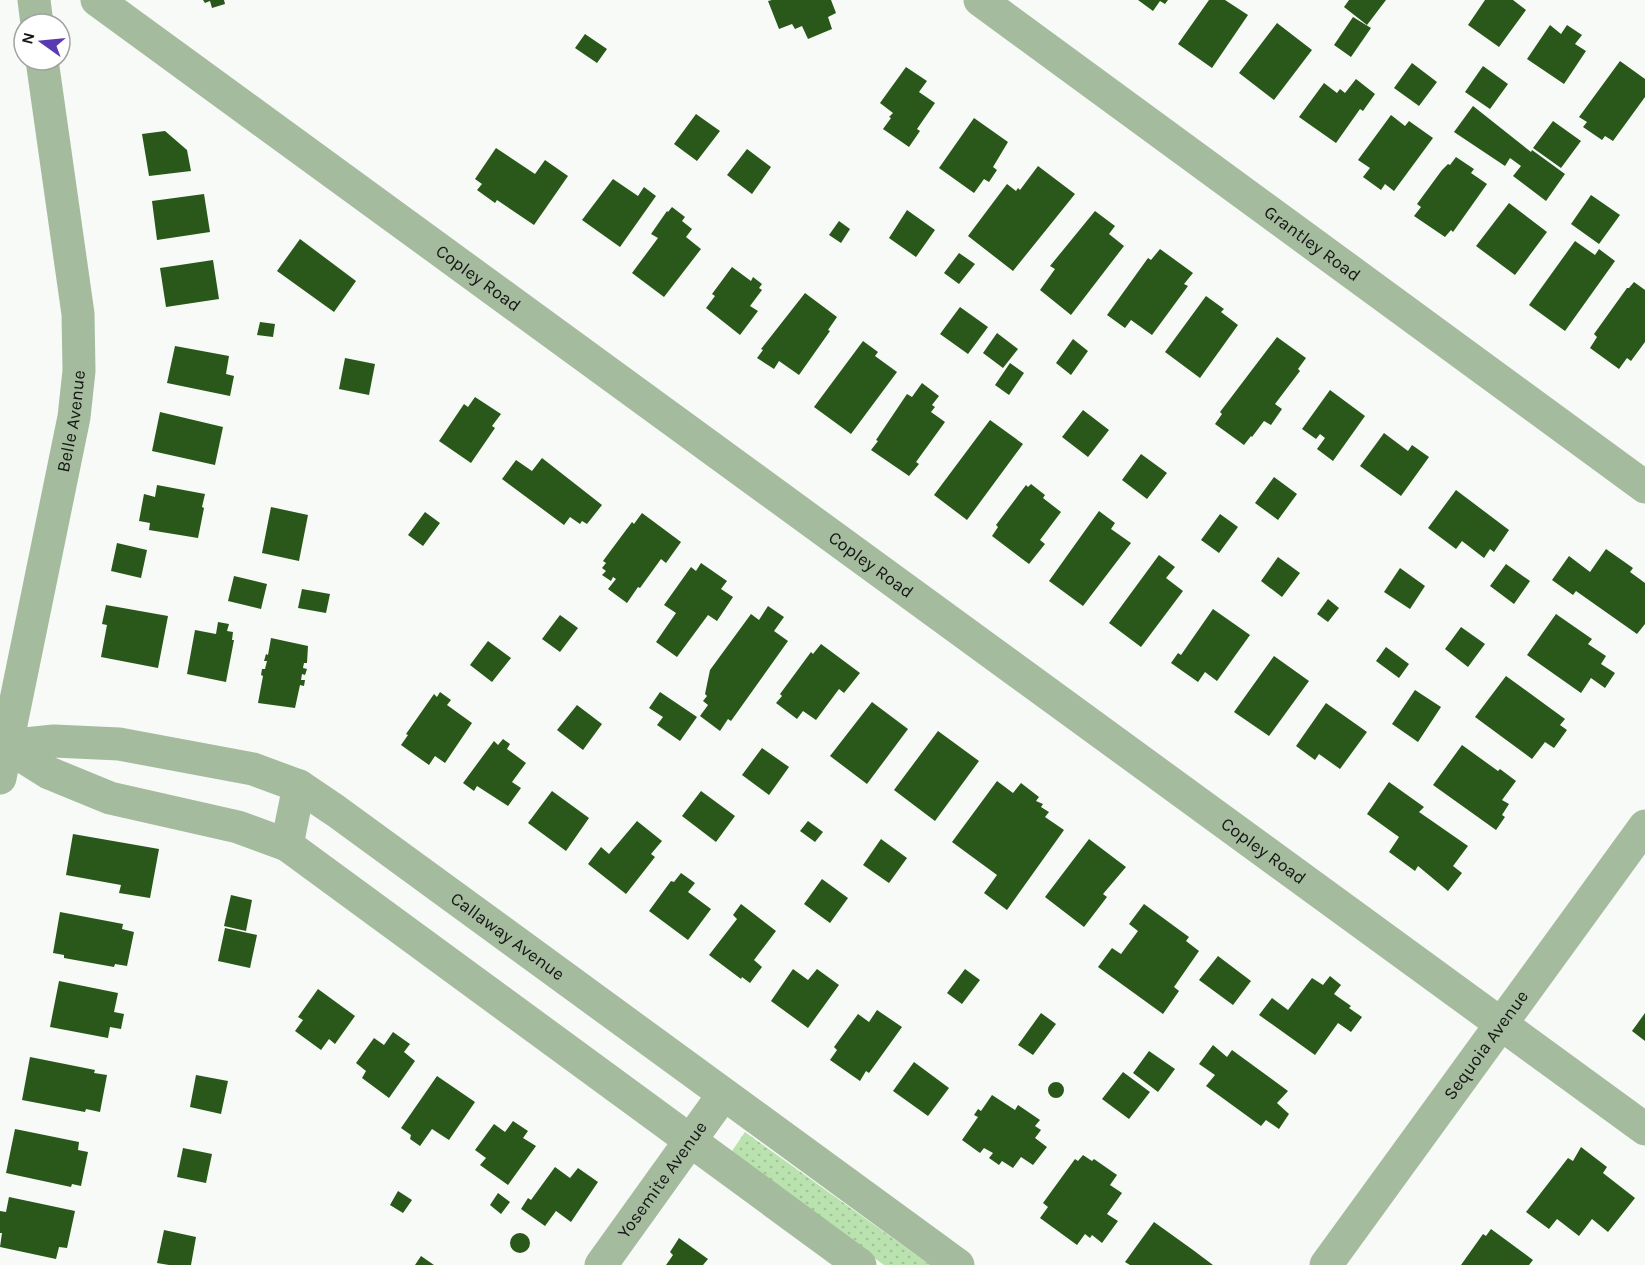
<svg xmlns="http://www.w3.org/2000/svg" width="1645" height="1265" font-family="Karla,sans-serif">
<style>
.grass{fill:url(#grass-dots)}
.building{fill:#29581a}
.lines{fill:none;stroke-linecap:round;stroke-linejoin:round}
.minor{stroke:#a4bb9d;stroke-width:33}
.labels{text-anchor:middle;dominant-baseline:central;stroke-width:6;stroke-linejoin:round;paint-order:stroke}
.street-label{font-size:18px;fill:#151615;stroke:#fff}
</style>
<defs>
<pattern id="grass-dots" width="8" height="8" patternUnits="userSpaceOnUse" patternTransform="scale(1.5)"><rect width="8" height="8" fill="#bae2af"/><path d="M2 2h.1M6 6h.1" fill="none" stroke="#9fc196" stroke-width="1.8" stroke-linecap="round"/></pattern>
</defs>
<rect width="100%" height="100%" fill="#f7faf6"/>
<path class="grass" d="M745,1132L930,1265H884L730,1154Z"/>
<path class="building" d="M203,0H224L225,4L212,8L210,1L205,3Z
M772,0H831L836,13L828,17L832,29L808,39L802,26L795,29L792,24L779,29L768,1Z
M1138,0H1168L1165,4L1160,1L1153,11Z
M1209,0H1225L1248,15L1212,68L1178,44Z
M1349,0H1386L1367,25L1344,7Z
M1485,0H1513L1526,10L1499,47L1468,25Z
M1353,17L1371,28L1351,57L1334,45Z
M1277,23L1312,50L1274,100L1239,73Z
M1550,25L1561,34L1567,25L1582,35L1575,44L1586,51L1564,84L1527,59Z
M585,34L607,49L597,63L575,48Z
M1620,61L1645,79V97L1613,141L1605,136L1602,140L1583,127L1587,122L1579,117Z
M1412,63L1437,82L1419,106L1394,88Z
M1483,66L1508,84L1490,109L1465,92Z
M906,67L927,81L919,92L935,103L917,129L920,131L909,147L883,129L891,118L889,117L893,113L880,103Z
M1356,79L1375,94L1363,111L1360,109L1336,143L1299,117L1324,83L1337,93L1340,89L1345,93Z
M1473,106L1531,152L1532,150L1565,174L1546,201L1513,176L1521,166L1510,158L1505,166L1454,132Z
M696,114L720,131L697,161L674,144Z
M1391,115L1405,126L1409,121L1433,138L1394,191L1385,184L1381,190L1363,177L1370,168L1358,160Z
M974,118L1008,142L993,167L997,170L989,182L984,179L974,193L939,168Z
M1553,121L1581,141L1561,168L1533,148Z
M165,131L187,150L191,171L149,176L142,134Z
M496,148L535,174L545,160L568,176L534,225L497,200L495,203L477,190L482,184L475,179Z
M747,149L771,167L752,194L727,175Z
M1456,157L1474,169L1471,173L1487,184L1453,232L1451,230L1445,237L1414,216L1421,207L1417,204L1442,170L1448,164L1450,165Z
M1038,166L1075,194L1013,271L968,236L1007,184L1016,191L1018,188L1020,190Z
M613,179L638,196L644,187L656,196L620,247L582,220Z
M204,194L210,232L157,240L152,201Z
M1591,195L1620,215L1599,244L1571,224Z
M1509,203L1547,232L1515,275L1476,246Z
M672,207L685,217L682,221L692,229L686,237L701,249L664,297L632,273L658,238L651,234L667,211L668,212Z
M907,210L935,230L916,257L889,238Z
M1095,211L1115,226L1109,234L1124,246L1071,315L1040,290L1055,269L1050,266Z
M839,221L850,229L841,243L829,235Z
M300,239L356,281L334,312L277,271Z
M1575,241L1595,255L1599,249L1615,261L1565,331L1529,305Z
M1160,249L1193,273L1184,284L1188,286L1152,335L1131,320L1125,328L1107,315L1148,258L1151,260Z
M959,253L975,264L959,284L944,273Z
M213,260L219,299L166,307L160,268Z
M732,267L751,281L753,277L762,284L759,288L762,290L750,306L758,311L740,335L706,308L715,296L712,294Z
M1634,282L1645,290V342L1631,361L1627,358L1619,369L1590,348L1597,337L1594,334L1627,288H1629Z
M805,293L837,317L828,330L830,331L799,375L779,361L774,369L757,358L763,350L761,349Z
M1206,296L1224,309L1221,312L1238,325L1200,378L1165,352Z
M960,307L988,327L968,354L940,334Z
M260,322L275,324L273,337L257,335Z
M997,333L1018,349L1003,368L983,353Z
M1277,337L1306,358L1298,369L1300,371L1275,404L1282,409L1271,425L1264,421L1252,437L1251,436L1244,445L1215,424L1222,414L1220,412Z
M1073,339L1088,351L1071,375L1056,363Z
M863,341L878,352L875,356L897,372L851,434L814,407Z
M175,346L229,356L226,374L234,376L230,396L167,383Z
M345,358L375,364L369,395L339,389Z
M1010,363L1024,373L1009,395L995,385Z
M922,383L939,396L932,405L935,407L931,412L945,422L916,462L919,464L909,476L871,450L878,441L876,440L907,394L912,397Z
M1330,390L1365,416L1333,461L1317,449L1325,438L1320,434L1316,439L1302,429Z
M475,397L501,414L492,426L495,428L471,463L439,441L464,404L468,407Z
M1083,410L1109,430L1088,457L1062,437Z
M160,412L223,427L215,465L152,451Z
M990,420L1023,444L967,520L934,495Z
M1384,433L1408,451L1412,445L1429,457L1401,496L1360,466Z
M1141,454L1167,473L1147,499L1122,480Z
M542,458L602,505L587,524L582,521L580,524L570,517L564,525L502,479L516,460L532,471Z
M1274,477L1297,494L1278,520L1255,503Z
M1031,484L1045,495L1043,498L1061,512L1040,540L1045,544L1029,564L992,536L998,527L996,525L1026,485L1028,487Z
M157,485L205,494L202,507L204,508L198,538L149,530L150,523L139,521L144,494L155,497Z
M1456,490L1509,530L1494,552L1490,549L1484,558L1462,541L1456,549L1428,528Z
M271,507L308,515L299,561L262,553Z
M1099,511L1115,523L1111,529L1131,543L1083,606L1049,581Z
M425,512L440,523L423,546L408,535Z
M642,513L681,542L666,563L661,559L640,588L638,587L627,603L608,589L616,579L613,577L611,581L602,575L606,571L602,568L606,563L603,561L632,522L634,524Z
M1220,514L1238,527L1219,553L1201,540Z
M117,543L147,550L141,578L111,571Z
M1606,549L1633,568L1630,572L1645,583V624L1637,634L1576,591L1573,595L1552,580L1569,556L1590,572Z
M1159,555L1175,567L1166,578L1183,591L1141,647L1109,623Z
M1278,557L1300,573L1282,597L1261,581Z
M701,563L727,581L721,589L733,597L717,621L708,615L677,657L656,642L676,613L664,605L691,567L696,571Z
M1506,564L1530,581L1514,604L1490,586Z
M1400,568L1425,586L1410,609L1384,592Z
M234,576L267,584L261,609L228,601Z
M302,589L330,594L326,613L298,608Z
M1328,599L1339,608L1328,622L1317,614Z
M106,605L168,616L158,668L101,657L107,625L102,624Z
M768,606L784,617L774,631L788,641L731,721L728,719L720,731L700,716L708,705L703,701L707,696L705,694L710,670L751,614L759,620Z
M1213,609L1250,635L1217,681L1205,672L1198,682L1171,663L1178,653L1181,655Z
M1556,614L1592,639L1588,644L1606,656L1601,664L1615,673L1605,688L1591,678L1581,693L1527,655Z
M560,615L578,628L560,652L542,639Z
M218,622L229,624L227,631L233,632L232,640H234L226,682L187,674L195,630L216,634Z
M1461,627L1485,644L1468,667L1445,649Z
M271,638L308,646L307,663H304L303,668L307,669L305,675L302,674L301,680H305L304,686L300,685L295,708L258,703L263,676L261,675L262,669H265L267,661H264L266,654L268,655Z
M488,641L511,658L492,682L470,665Z
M821,644L860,673L844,693L839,689L816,720L803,711L797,719L776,703L782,696L780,694L811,652L813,654Z
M1386,647L1409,664L1399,678L1376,661Z
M1274,656L1309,681L1269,736L1234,712Z
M1506,676L1565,719L1560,725L1567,730L1554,748L1545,742L1532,759L1475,717Z
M1415,690L1441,707L1418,742L1392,724Z
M440,692L451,700L447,705L472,723L445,763L435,756L429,765L401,745L408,735L406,734L434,694L437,697Z
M660,692L697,717L680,741L657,725L663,717L649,708Z
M872,702L908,729L867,784L830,756Z
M1326,703L1367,732L1340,769L1319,754L1315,760L1296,746Z
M577,705L602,724L583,750L557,730Z
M938,731L979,761L935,821L894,790Z
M503,739L510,744L507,749L526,763L512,782L521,788L508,806L477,786L474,791L463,783L494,741L498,745Z
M1462,745L1498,771L1500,769L1516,781L1502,800L1509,804L1502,815L1505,817L1496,830L1433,785Z
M762,748L789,767L769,795L742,775Z
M997,781L1013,793L1021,783L1039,797L1036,801L1043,804L1041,807L1049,812L1045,817L1064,830L1007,910L984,893L997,875L952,842Z
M1389,782L1424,807L1419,812L1468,846L1453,866L1462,873L1448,891L1418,866L1415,871L1389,852L1399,837L1367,814Z
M552,791L589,818L566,851L528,823Z
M701,791L735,816L716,842L682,816Z
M637,821L662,841L651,854L655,857L626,894L588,864L601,847L609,854Z
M808,821L823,832L815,842L800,831Z
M73,834L159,849L150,898L119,893L121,885L66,875Z
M881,839L907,858L889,883L863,865Z
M1089,839L1126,867L1103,894L1107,897L1084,927L1045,897Z
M681,873L695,883L688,892L711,909L688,940L649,911L671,881L674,882Z
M822,879L848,898L830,923L804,904Z
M231,895L252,900L246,931L224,926Z
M741,904L776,931L754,960L762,967L750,983L742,977L741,979L709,955L737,919L733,915Z
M1144,904L1189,937L1186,941L1199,951L1174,987L1179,991L1163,1014L1098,967L1112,948L1121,954L1138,931L1129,924Z
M60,912L123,924L122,929L134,932L127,966L115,964L114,967L64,958V955L53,953Z
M225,928L257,935L250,968L218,961Z
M1218,956L1251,981L1233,1005L1199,980Z
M793,969L808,980L817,969L839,985L808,1028L771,1001Z
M965,969L980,980L962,1004L947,993Z
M1330,976L1341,985L1334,994L1351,1006L1349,1008L1362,1017L1351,1032L1338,1023L1315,1055L1259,1015L1272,998L1288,1010L1312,978L1323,985Z
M59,981L118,993L114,1012L124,1014L121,1029L110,1027L108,1038L50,1027Z
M318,989L355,1016L335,1044L329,1039L321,1050L295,1031L303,1020L298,1017Z
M877,1010L902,1027L869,1073L866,1071L860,1081L830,1060L837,1050L834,1047L858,1014L869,1022Z
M1041,1013L1056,1024L1033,1055L1018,1045Z
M1645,1013V1041L1632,1031Z
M393,1032L410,1044L404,1052L415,1061L389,1098L362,1078L366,1071L356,1063L374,1038L384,1045Z
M1213,1045L1227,1057L1232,1050L1288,1091L1277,1103L1289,1114L1279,1129L1266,1120L1261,1126L1206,1086L1215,1075L1199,1064Z
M1149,1051L1175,1069L1158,1092L1133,1073Z
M30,1057L95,1070L94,1073L107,1075L100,1112L86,1109L85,1112L22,1100Z
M914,1062L949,1088L928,1116L893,1091Z
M1123,1072L1150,1092L1129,1119L1102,1099Z
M196,1075L228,1081L221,1114L190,1107Z
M437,1076L475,1102L449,1140L432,1129L420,1146L410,1139L411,1135L401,1128Z
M1048 1090a8 8 0 1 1 16 0a8 8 0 1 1-16 0Z
M992,1095L1015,1110L1018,1105L1040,1120L1035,1126L1041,1130L1035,1138L1047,1147L1033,1165L1021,1157L1013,1168L1002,1161L999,1165L989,1158L993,1153L984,1148L980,1153L962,1140L978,1117L974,1115L978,1109L981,1111Z
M513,1121L528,1131L523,1138L536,1146L508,1185L480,1165L486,1158L475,1150L494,1124L505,1132Z
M15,1129L79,1142L78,1150L88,1152L81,1186L72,1184L71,1187L6,1173Z
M1581,1147L1607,1167L1603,1173L1635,1198L1608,1232L1592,1219L1579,1236L1557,1219L1549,1229L1526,1212L1568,1158L1573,1161Z
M183,1148L212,1154L206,1183L177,1177Z
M1083,1155L1092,1161L1094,1159L1117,1175L1110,1185L1122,1193L1107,1214L1118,1221L1102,1243L1092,1235L1090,1238L1085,1234L1077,1245L1040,1218L1048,1207L1043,1203L1075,1159L1078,1161Z
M555,1167L570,1178L578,1168L598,1182L571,1222L556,1211L545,1226L521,1209L528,1198L531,1200Z
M398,1191L412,1200L403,1213L390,1205Z
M498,1193L510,1202L501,1214L490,1205Z
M9,1197L75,1211L67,1248L59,1247L56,1259L0,1247L2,1233H0V1211L6,1212Z
M1154,1222L1193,1250L1213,1265H1130L1125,1262Z
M1491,1229L1533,1260L1529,1265H1461L1483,1234L1486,1236Z
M164,1230L196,1237L191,1265H169L157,1263Z
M510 1243a10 10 0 1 1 20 0a10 10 0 1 1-20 0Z
M679,1238L708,1259L703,1265H666L673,1255L670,1252Z
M421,1256L434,1265H415Z"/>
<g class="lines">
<g class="minor">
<path d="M34,0L37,24"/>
<path id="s1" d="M97,0L1645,1129"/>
<path id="s2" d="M980,0L1645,487"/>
<path id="s3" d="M0,745L6,746L54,741L119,744L253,769L299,786L336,811L958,1265"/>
<path d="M6,746L49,773L110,798L238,827L287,845L860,1265"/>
<path id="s4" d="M0,778L74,417L79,371L78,314L42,60"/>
<path d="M287,845L299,786"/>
<path id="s5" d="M601,1265L723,1095"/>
<path id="s6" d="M1326,1265L1645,826"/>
</g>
</g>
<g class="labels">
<g class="street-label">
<text stroke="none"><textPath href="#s2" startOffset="412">Grantley Road</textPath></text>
<text stroke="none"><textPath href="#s1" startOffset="472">Copley Road</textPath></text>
<text stroke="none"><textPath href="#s4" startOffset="364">Belle Avenue</textPath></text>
<text stroke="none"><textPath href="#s1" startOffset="958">Copley Road</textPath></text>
<text stroke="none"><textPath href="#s1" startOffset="1444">Copley Road</textPath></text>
<text stroke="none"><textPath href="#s3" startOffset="562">Callaway Avenue</textPath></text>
<text stroke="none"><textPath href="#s6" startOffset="272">Sequoia Avenue</textPath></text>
<text stroke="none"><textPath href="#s5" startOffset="105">Yosemite Avenue</textPath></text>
</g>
</g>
<g transform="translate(42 42) rotate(285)"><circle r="28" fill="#ffffff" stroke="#a1a2a1" stroke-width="1.5"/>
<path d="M0-4.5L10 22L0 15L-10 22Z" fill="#593ab2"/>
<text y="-9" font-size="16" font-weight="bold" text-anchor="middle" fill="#151615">N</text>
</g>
</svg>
